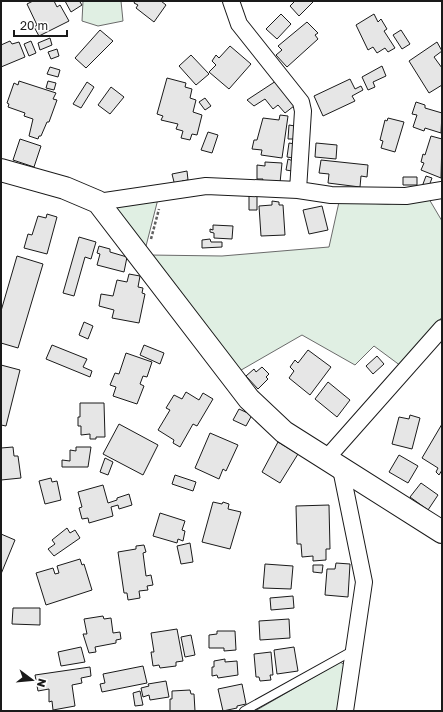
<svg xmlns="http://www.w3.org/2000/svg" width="443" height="712" font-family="'Golos Text',sans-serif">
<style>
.green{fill:#e0efe3;stroke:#6a6a6a}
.building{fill:#e6e6e6;stroke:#1a1a1a}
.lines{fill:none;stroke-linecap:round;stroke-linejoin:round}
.lane-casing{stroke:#1a1a1a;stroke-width:10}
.street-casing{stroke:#1a1a1a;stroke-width:18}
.secondary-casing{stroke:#1a1a1a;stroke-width:24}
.path{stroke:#5f5f5f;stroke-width:2.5;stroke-dasharray:3 2;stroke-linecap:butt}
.lane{stroke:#fff;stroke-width:8}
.street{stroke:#fff;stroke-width:16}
.secondary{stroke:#fff;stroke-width:22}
</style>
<rect width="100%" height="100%" fill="#fff"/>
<path class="green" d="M83,1H121L123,21L98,26L82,21Z
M159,195L145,250L113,214L116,201Z
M429,199L442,221V317L401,366L374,346L355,365L302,335L236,373L149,255L222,256L329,247L339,202L388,204Z
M340,662L347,666L340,711H255Z"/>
<path class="building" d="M33,1H54L57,7L60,5L69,21L39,36L34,27L37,25L27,4Z
M65,1H82L80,2L82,5L71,12Z
M135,1H161L166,5L154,22L136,8L138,5L134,3Z
M295,1H314L299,16L290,6Z
M281,14L291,24L277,39L266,29Z
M374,14L378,22L381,19L387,29L384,31L395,48L388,52L385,48L377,53L373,47L368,50L356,25Z
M307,22L318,33L315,35L318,39L287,67L276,55L282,50L278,46Z
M100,30L113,41L86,68L75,58Z
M401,30L410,44L402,49L393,35Z
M50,38L52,45L40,50L38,43Z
M10,41L12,44L19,42L25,57L1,67V45Z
M31,41L36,53L29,56L24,44Z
M437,42L442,51L434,57L442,68V85L429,93L409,61Z
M230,46L251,64L229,89L209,72L216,65L212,61L216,55L219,58Z
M57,49L59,56L51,59L48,52Z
M191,55L209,74L196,85L179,66Z
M382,66L386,76L373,82L375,87L368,90L362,77Z
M50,67L60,70L58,77L47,74Z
M167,78L186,83L185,87L192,89L190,98L196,100L193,112L202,115L197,135L192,134L190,140L181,138L183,131L176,129L178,124L161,120L163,116L157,114Z
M350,79L355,89L361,86L363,90L352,96L355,101L323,116L314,96Z
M19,81L56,93L53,99L57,100L49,122H47L41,136H39L38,139L29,136L33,119L24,116L25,113L8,107L9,104L7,103L14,83L18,85Z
M48,81L56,83L54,90L46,88Z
M276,81L294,106L285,113L278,105L273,109L265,99L254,106L247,100Z
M87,82L94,87L81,108L73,104Z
M111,87L124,97L110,114L98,105Z
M205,98L211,106L205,110L199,102Z
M416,102L425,105V108L442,113L441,133L425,128L424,131L413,127L417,115L412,114Z
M280,115L288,116L282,158L261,155L262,150L252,149L254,140H257L263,118L279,120Z
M388,118L404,122L395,152L381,148L383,141L380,140L385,120L387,121Z
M289,125L295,126L294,139H288Z
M208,132L218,135L212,153L201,150Z
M431,136L442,139L441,178L421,170L424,163L421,162L423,154L425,155Z
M20,139L41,146L34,167L13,160Z
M289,143L295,144L293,158L287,157Z
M316,143L337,145L336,159L315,157Z
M288,159L293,161L292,171L286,170Z
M321,160L368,165L367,177L361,176L360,187L328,183L329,174L319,173Z
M265,162L282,163L280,183L262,182L263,179H257V165L265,166Z
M187,171L188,180L182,181V184L175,186L172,174Z
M426,176L432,178L429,186L423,184Z
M403,177H417V185H403Z
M249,195H257V210H249Z
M272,201L279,202V205H283L285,235L261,236L259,206L272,205Z
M322,206L328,230L309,234L303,210Z
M47,214L57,217L47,254L24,248L28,234L32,235L38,216L46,218Z
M213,225L233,226L232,239L214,238V233L210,232V229L213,230Z
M79,237L96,242L91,259L85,257L74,296L63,293Z
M210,239L211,242H222V247L202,248V240Z
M99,246L110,249V252L127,257L124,272L97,265L100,254L97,253Z
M17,256L43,264L18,348L1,343V311Z
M129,274L140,276L138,287L143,288L142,293L145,294L139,323L112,318L114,310L99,306L101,294L113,296L117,280L127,282Z
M84,322L93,326L88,339L79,335Z
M52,345L87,359L83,367L92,371L90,377L46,359Z
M144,345L164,353L160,364L140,355Z
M308,350L331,367L310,395L289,378L294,371L290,367L295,360L298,363Z
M126,353L152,362L147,377L143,376L140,384L144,386L137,404L113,396L116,387L110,385L115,373L119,374Z
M377,356L384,364L373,374L366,366Z
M1,365L20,370L6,426L1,425Z
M262,367L269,374L266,377L268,379L258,389L246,376L254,369L256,372Z
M328,382L350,400L337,417L315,399Z
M186,392L199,400L203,393L213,399L197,426L193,424L180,447L173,443L174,440L158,430L170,410L166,408L174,395L182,399Z
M80,403H104L105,437H96V439H90V434L81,435V426H78V417H80Z
M239,409L252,415L246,426L233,420Z
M410,415L420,418L412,449L392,444L399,417L409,419Z
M119,424L158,445L143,475L103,454Z
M442,424V470L439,475L436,472L438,468L422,458Z
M210,433L238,445L226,471L223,469L219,479L195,468Z
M278,442L298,454L280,483L262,472Z
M13,447L14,456H18L21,478L1,480V448Z
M76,447H91L88,467H62V460L70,461V450L76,451Z
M399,455L418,466L408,483L389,472Z
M105,458L113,462L108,475L100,472Z
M175,475L196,482L193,491L172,484Z
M51,478L52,482L57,481L61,500L45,504L39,481Z
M421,483L438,495L428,510L410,497Z
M103,485L108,503L117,500V498L129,494L132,505L119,509L118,505L111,507L113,516L89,523L88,518L82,519L79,508L82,507L78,492Z
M213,502L222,504L223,502L229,504L228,509L241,512L230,549L202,542Z
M329,505L330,549H326V560L313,561V556L302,557L301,544H297L296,506Z
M160,513L185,521L182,530L185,531L183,541L178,539L177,543L153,536Z
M67,528L70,533L75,530L80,538L54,556L48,549L55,544L52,540Z
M1,534L15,540L1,574Z
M190,543L193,562L181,564L177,546Z
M144,545L146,552L143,553L146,576L151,575L153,585L147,586L148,590L139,591L140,598L128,600L127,593H124L118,552L136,549V546Z
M80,559L82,565L84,564L92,590L46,605L36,573L53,568L55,574L59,573L57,566Z
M336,563L350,564L348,597L325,595L327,569H335Z
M265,564L293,566L291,589L263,588Z
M313,565H323L322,573L313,572Z
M293,596L294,608L271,610L270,598Z
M13,608H40V625L12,624Z
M103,616L104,619L111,618L113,633L120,632L121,639L116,640V643L95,647L96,652L89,653L83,634H87L84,619Z
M289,619L290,638L260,640L259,621Z
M177,629L183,661L176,662V666L160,668L159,665L153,666L151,652H154L151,633Z
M217,631H235L236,650L224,651V648H209V635L217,634Z
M191,635L195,655L185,657L181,637Z
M81,647L85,662L61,666L58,652Z
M294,647L298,671L277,674L274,650Z
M271,652L273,675H270L271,680L260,681L259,677H256L254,654Z
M225,659V662L237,661L238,675L218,678L217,675L212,676V667H214V661Z
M143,666L147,683L102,692L100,684L105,683L103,674Z
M90,667L91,676L81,678L82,683L72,685L75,706L53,710L52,701L49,702V689L38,691L35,675Z
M166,681L169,697L150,700L149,695L143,697L141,688L149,686L148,684Z
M242,684L246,704L237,706V708L223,711L218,689Z
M190,690L191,694H194L195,711H198H170V699H172V691Z
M140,691L143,705L135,706L133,693Z"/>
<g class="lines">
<defs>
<path id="lane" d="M244,711L354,650"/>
<path id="street" d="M231,1L239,24L301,102L303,111L298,190
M98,202L206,186L298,190L331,195L406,196L442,190
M326,459L442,328
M341,469L364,582L345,711"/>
<path id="secondary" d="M1,170L65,188L98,202L249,399L284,432L442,532"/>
</defs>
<use href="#lane" class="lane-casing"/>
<use href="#street" class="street-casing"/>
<use href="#secondary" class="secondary-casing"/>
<path class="path" d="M151,239L159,209"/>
<use href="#lane" class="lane"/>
<use href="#street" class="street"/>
<use href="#secondary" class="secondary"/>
</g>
<rect width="443" height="712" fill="none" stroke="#1a1a1a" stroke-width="4"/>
<g transform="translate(32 680) rotate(106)" stroke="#ffffff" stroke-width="3" paint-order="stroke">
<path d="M0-3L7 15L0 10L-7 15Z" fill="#1a1a1a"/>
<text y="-6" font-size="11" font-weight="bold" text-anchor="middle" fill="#1a1a1a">N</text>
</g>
<path d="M14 30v6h53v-6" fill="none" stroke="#1a1a1a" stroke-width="2"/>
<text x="20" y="30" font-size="12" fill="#1a1a1a" stroke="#ffffff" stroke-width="3" paint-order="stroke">20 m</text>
</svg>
